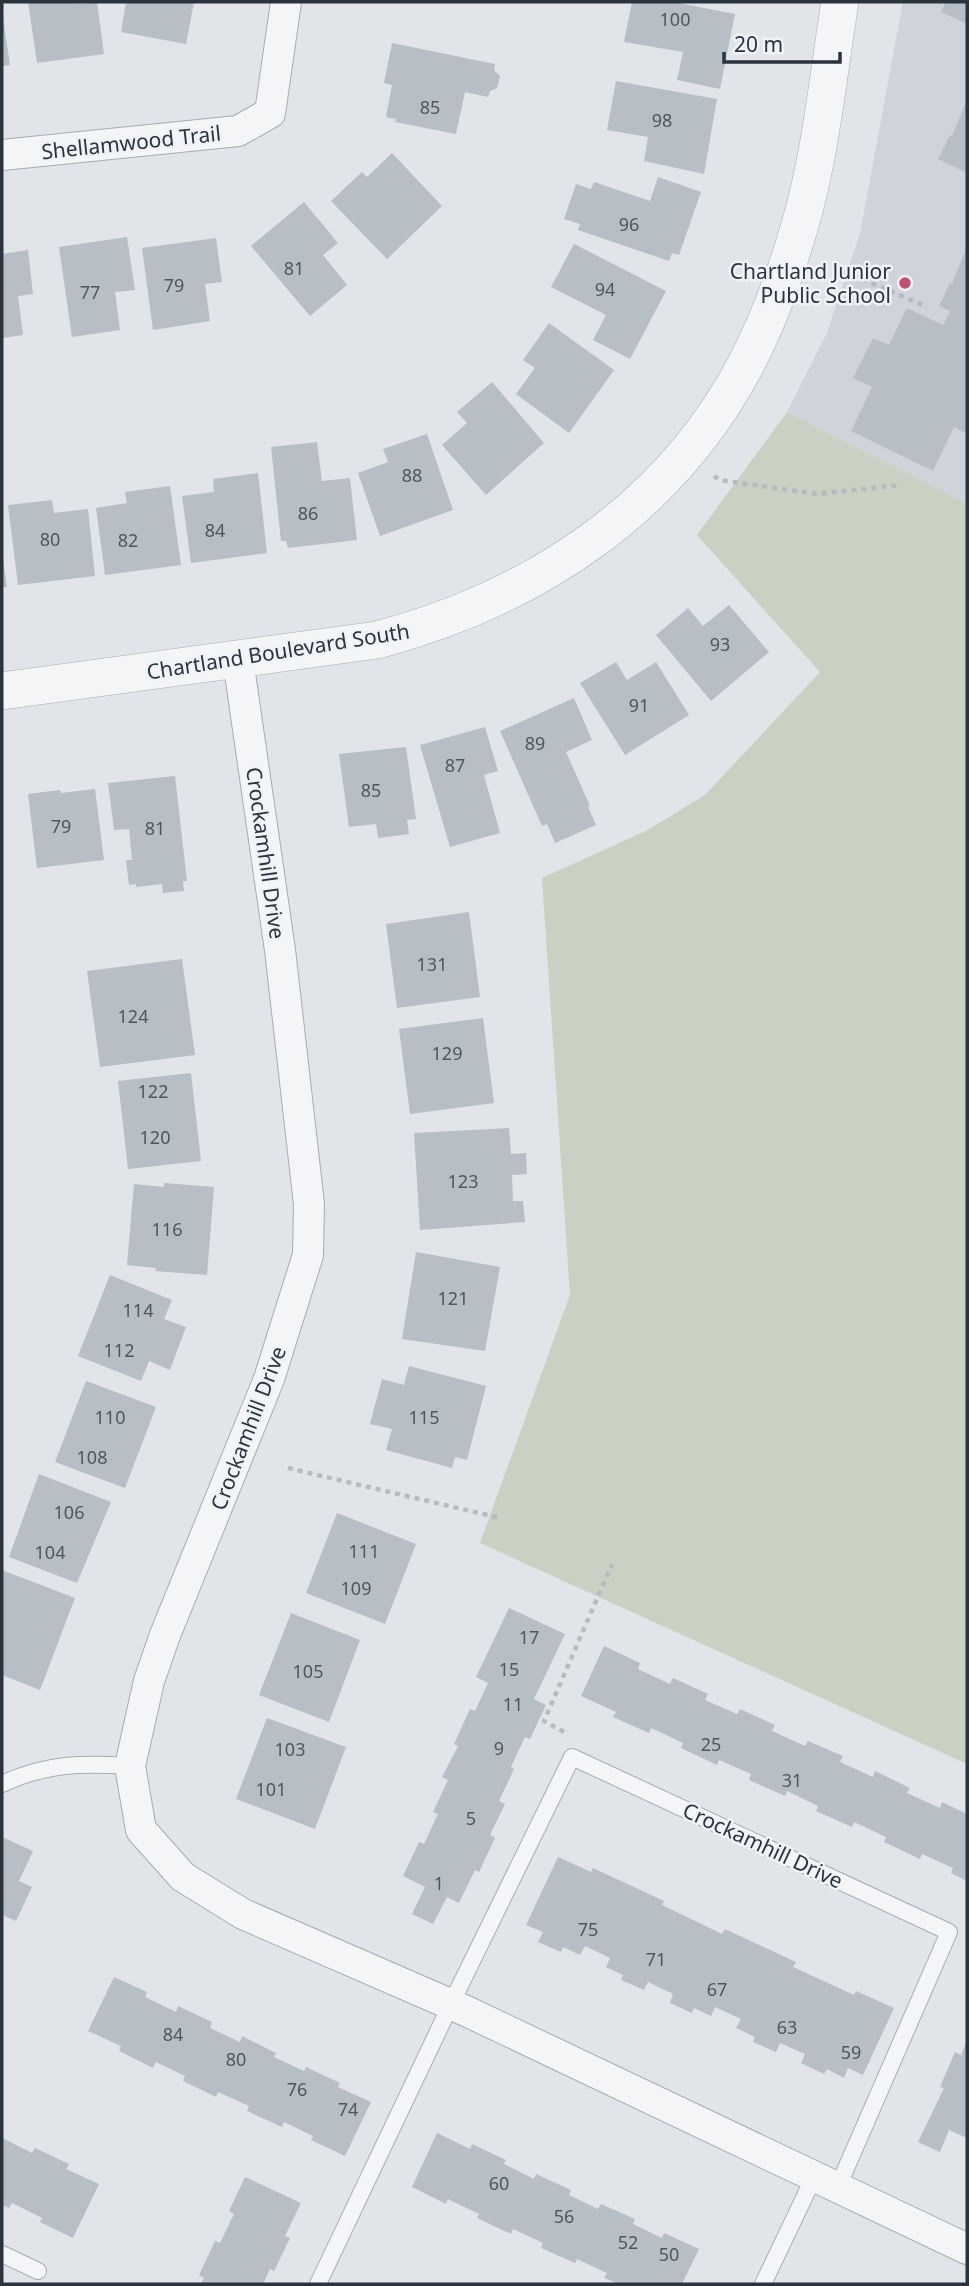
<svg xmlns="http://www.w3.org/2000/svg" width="969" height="2286" font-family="'Noto Sans',sans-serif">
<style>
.built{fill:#cfd4da}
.green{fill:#c8d1c2}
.building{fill:#b8bec5}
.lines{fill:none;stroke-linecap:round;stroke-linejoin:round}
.service-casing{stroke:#a6acb2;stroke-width:18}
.minor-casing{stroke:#a6acb2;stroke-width:32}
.tertiary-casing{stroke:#a6acb2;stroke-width:38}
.path{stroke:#b7bbc0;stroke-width:4.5;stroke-dasharray:5 5;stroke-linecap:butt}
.service{stroke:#f3f5f7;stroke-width:16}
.minor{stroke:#f3f5f7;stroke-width:30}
.tertiary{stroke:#f3f5f7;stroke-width:37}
.poi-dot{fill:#c3506e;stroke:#f0f3f6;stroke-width:2.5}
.labels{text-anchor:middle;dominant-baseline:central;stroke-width:5;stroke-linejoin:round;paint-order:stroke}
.number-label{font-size:18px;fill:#4e5660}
.street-label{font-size:21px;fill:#2a343e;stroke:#f0f3f6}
.poi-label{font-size:21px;fill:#2a343e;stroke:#f0f3f6;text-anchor:end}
</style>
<rect width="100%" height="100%" fill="#e1e4e8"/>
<path class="built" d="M903,2H967V504L787,412L827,333L860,233Z"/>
<path class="green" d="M787,412L967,504V1764L480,1543L570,1295L542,878L646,831L705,795L820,672L697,535Z"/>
<path class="building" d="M28,2H78V4L97,2L104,54L37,63Z
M126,2H194L186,44L121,32Z
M632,2H673L735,14L720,89L677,80L683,52L624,42Z
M946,2H967V24L941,12Z
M2,10L10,65L2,66Z
M392,43L495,64L494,70L500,76L497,88L490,91L488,97L465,92L456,134L395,122L396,119L386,117L392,85L384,83Z
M616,81L717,99L704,174L644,161L648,137L607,130Z
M967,99V173L938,159L950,135L952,136Z
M392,153L442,206L387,259L331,201L362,172L367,177Z
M658,177L701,192L679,255L672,253L669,261L578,230L580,224L564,219L576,184L591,189L594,182L650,201Z
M304,202L338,243L323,255L347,285L310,316L251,246Z
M127,237L135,290L115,292L120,330L72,337L59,247Z
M216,238L222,282L205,284L210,321L153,330L142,248Z
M574,244L666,291L630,359L593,340L606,315L551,287Z
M967,247V434L954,427L933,471L851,431L872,387L853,378L873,338L889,345L907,308L943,325L950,311L939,306L950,283L952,284Z
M28,250L33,294L18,296L23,335L2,338V254Z
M549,323L614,370L569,433L516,394L535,368L523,360Z
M492,382L544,443L486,495L442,445L467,423L457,412Z
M427,434L453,510L380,536L358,473L388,462L383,449Z
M317,442L322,481L350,478L357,540L288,548L286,541H281L271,447Z
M258,473L267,553L191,563L182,496L214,492L213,479Z
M170,486L181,565L105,575L96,508L127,503L125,492Z
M52,500L54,513L88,509L95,576L18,585L8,505Z
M3,559L7,587H2V560Z
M729,605L769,652L711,701L656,635L688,608L703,626Z
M616,662L627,680L656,662L689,715L625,755L580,683Z
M574,698L592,740L566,752L590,806L588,807L596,825L555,843L547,824L542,826L500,731Z
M485,727L498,771L484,775L500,833L450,847L420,745Z
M406,747L416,819L407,820L409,834L378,838L376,824L349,827L339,754Z
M175,776L187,881H183L184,891L163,893L162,884L136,887V884L129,885L126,860H132L129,829L114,830L108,783Z
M95,789L104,860L37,868L28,794L60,790L61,793Z
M469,912L480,997L397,1008L386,924Z
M182,959L195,1055L100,1067L87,971Z
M483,1018L494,1103L410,1114L399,1029Z
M191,1073L201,1161L128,1169L118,1081Z
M509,1128L511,1154L526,1153L527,1174L512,1175L513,1201H523L525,1222L420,1230L414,1133Z
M164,1183L214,1187L207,1275L155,1271L156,1268L127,1265L134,1184L164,1187Z
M416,1252L500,1267L485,1351L402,1339Z
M110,1275L172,1300L164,1319L186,1327L170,1370L149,1361L141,1381L78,1356Z
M409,1366L486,1386L467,1460L455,1457L452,1468L386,1450L392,1429L370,1424L382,1379L404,1385Z
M86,1381L156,1407L125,1488L55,1462Z
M39,1474L111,1502L77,1583L9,1557Z
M337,1513L416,1544L385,1624L306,1593Z
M2,1570L75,1598L40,1690L2,1675Z
M509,1608L565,1634L534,1699L546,1705L530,1739L525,1737L511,1767L514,1769L499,1801L505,1804L490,1835L495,1838L479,1872L475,1870L459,1903L447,1897L433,1924L412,1914L425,1887L403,1876L419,1842L424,1844L438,1814L433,1812L448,1780L442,1777L458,1746L454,1744L470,1709L475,1711L488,1683L476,1677Z
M291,1613L360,1640L329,1722L259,1695Z
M604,1646L640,1663L638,1669L670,1684L673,1678L708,1694L705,1700L737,1714L740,1709L775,1725L772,1731L805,1746L808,1741L843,1756L840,1762L873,1777L875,1771L910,1788L907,1793L940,1808L942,1802L967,1814V1881L951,1873L953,1868L922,1854L920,1859L884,1842L886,1837L854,1822L852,1827L816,1811L818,1806L787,1791L785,1796L749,1780L751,1774L719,1760L717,1765L681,1748L683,1743L651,1728L649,1733L613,1717L616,1712L581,1696Z
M267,1718L346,1747L315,1829L236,1799Z
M2,1837L33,1851L19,1881L32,1887L16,1921L2,1915Z
M558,1857L591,1872L593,1868L664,1901L662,1905L722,1934L725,1929L796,1962L793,1967L854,1995L856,1991L894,2008L863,2075L848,2068L844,2078L827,2069L824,2074L801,2063L805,2054L780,2043L776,2052L753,2042L755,2037L736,2028L741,2019L715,2007L711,2016L694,2008L692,2013L670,2003L673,1994L648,1982L644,1990L621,1980L623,1975L606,1967L610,1958L585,1946L580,1955L563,1947L561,1952L538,1942L543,1932L526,1925Z
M114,1977L147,1992L145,1997L176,2012L178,2006L212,2022L210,2028L240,2042L242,2036L276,2053L274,2057L304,2071L306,2067L340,2083L338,2087L371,2102L345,2156L311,2140L313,2136L284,2122L282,2127L247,2111L249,2106L218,2092L216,2097L183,2081L185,2076L156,2062L153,2068L119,2051L121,2046L88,2031Z
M967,2040V2138L949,2130L940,2152L918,2142L944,2088L940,2087L955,2052L961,2055Z
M437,2133L470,2149L472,2144L506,2160L504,2164L534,2179L536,2174L571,2190L569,2195L598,2209L601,2204L635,2219L633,2224L662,2238L664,2233L699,2249L682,2284H619L604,2278L607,2273L577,2259L575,2263L541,2248L543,2243L513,2229L511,2234L477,2218L479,2214L448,2199L446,2204L412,2187Z
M2,2138L32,2153L35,2148L69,2164L66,2169L99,2184L73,2238L40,2222L42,2218L12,2203L9,2208L2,2205Z
M245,2177L301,2203L285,2236L290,2238L274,2271L270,2269L263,2284H201L204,2278L199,2275L215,2241L220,2243L234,2214L229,2211Z"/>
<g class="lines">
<defs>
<path id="service" d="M2,1784C47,1763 82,1763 130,1766
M2,2254L38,2271
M318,2284L451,2004L572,1757L949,1932L837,2189
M763,2284L814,2177"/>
<path id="minor" d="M2,155L238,131L270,113L286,2
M238,660L280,950L309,1204L308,1255L269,1379L165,1635L149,1681L130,1766L141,1830L183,1877L243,1914L466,2011L967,2249"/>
<path id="tertiary" d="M2,691L377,640C533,599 670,509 746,364C769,320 786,273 800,225C821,153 828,76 840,2"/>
</defs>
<use href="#service" class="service-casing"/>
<use href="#minor" class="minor-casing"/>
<use href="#tertiary" class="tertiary-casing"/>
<path class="path" d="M835,267L927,307
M714,476L720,480L817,494L901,485
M288,1468L500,1518
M564,1732L544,1721L612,1564"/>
<use href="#service" class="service"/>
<use href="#minor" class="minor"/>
<use href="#tertiary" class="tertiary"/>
</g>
<circle class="poi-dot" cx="905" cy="283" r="7"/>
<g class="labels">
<g class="number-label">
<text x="675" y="19">100</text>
<text x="430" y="107">85</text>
<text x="662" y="120">98</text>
<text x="629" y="224">96</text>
<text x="294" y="268">81</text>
<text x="174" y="285">79</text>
<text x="605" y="289">94</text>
<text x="90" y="292">77</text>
<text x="412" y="475">88</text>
<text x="308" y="513">86</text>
<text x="215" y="530">84</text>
<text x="50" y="539">80</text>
<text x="128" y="540">82</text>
<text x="720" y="644">93</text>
<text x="639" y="705">91</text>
<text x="535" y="743">89</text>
<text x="455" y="765">87</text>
<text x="371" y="790">85</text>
<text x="61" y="826">79</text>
<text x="155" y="828">81</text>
<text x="432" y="964">131</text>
<text x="133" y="1016">124</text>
<text x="447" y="1053">129</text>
<text x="153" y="1091">122</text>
<text x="155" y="1137">120</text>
<text x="463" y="1181">123</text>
<text x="167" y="1229">116</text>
<text x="453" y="1298">121</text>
<text x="138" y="1310">114</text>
<text x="119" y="1350">112</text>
<text x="110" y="1417">110</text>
<text x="424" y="1417">115</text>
<text x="92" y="1457">108</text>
<text x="69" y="1512">106</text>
<text x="364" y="1551">111</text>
<text x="50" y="1552">104</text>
<text x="356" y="1588">109</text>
<text x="529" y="1637">17</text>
<text x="509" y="1669">15</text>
<text x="308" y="1671">105</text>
<text x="513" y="1704">11</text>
<text x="711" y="1744">25</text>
<text x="499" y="1748">9</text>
<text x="290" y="1749">103</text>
<text x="792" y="1780">31</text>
<text x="271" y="1789">101</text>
<text x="471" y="1818">5</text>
<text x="439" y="1883">1</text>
<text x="588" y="1929">75</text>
<text x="656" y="1959">71</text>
<text x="717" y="1989">67</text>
<text x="787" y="2027">63</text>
<text x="173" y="2034">84</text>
<text x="851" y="2052">59</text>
<text x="236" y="2059">80</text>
<text x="297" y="2089">76</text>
<text x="348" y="2109">74</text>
<text x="499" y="2183">60</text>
<text x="564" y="2216">56</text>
<text x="628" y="2242">52</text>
<text x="669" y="2254">50</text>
</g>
<g class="street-label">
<text transform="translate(131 142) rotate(-6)">Shellamwood Trail</text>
<text transform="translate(278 651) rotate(-9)">Chartland Boulevard South</text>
<text transform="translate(266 853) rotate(82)">Crockamhill Drive</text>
<text transform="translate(248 1428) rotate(-69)">Crockamhill Drive</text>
<text transform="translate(763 1845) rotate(25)">Crockamhill Drive</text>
</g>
<g class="poi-label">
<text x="891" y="271">Chartland Junior<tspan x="891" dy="24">Public School</tspan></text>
</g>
</g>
<rect width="969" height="2286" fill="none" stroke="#2a343e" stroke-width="7"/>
<path d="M724 52v10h116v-10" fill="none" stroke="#2a343e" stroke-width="3.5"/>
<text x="734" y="52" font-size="21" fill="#2a343e" stroke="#f0f3f6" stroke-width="5" paint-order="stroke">20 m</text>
</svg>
